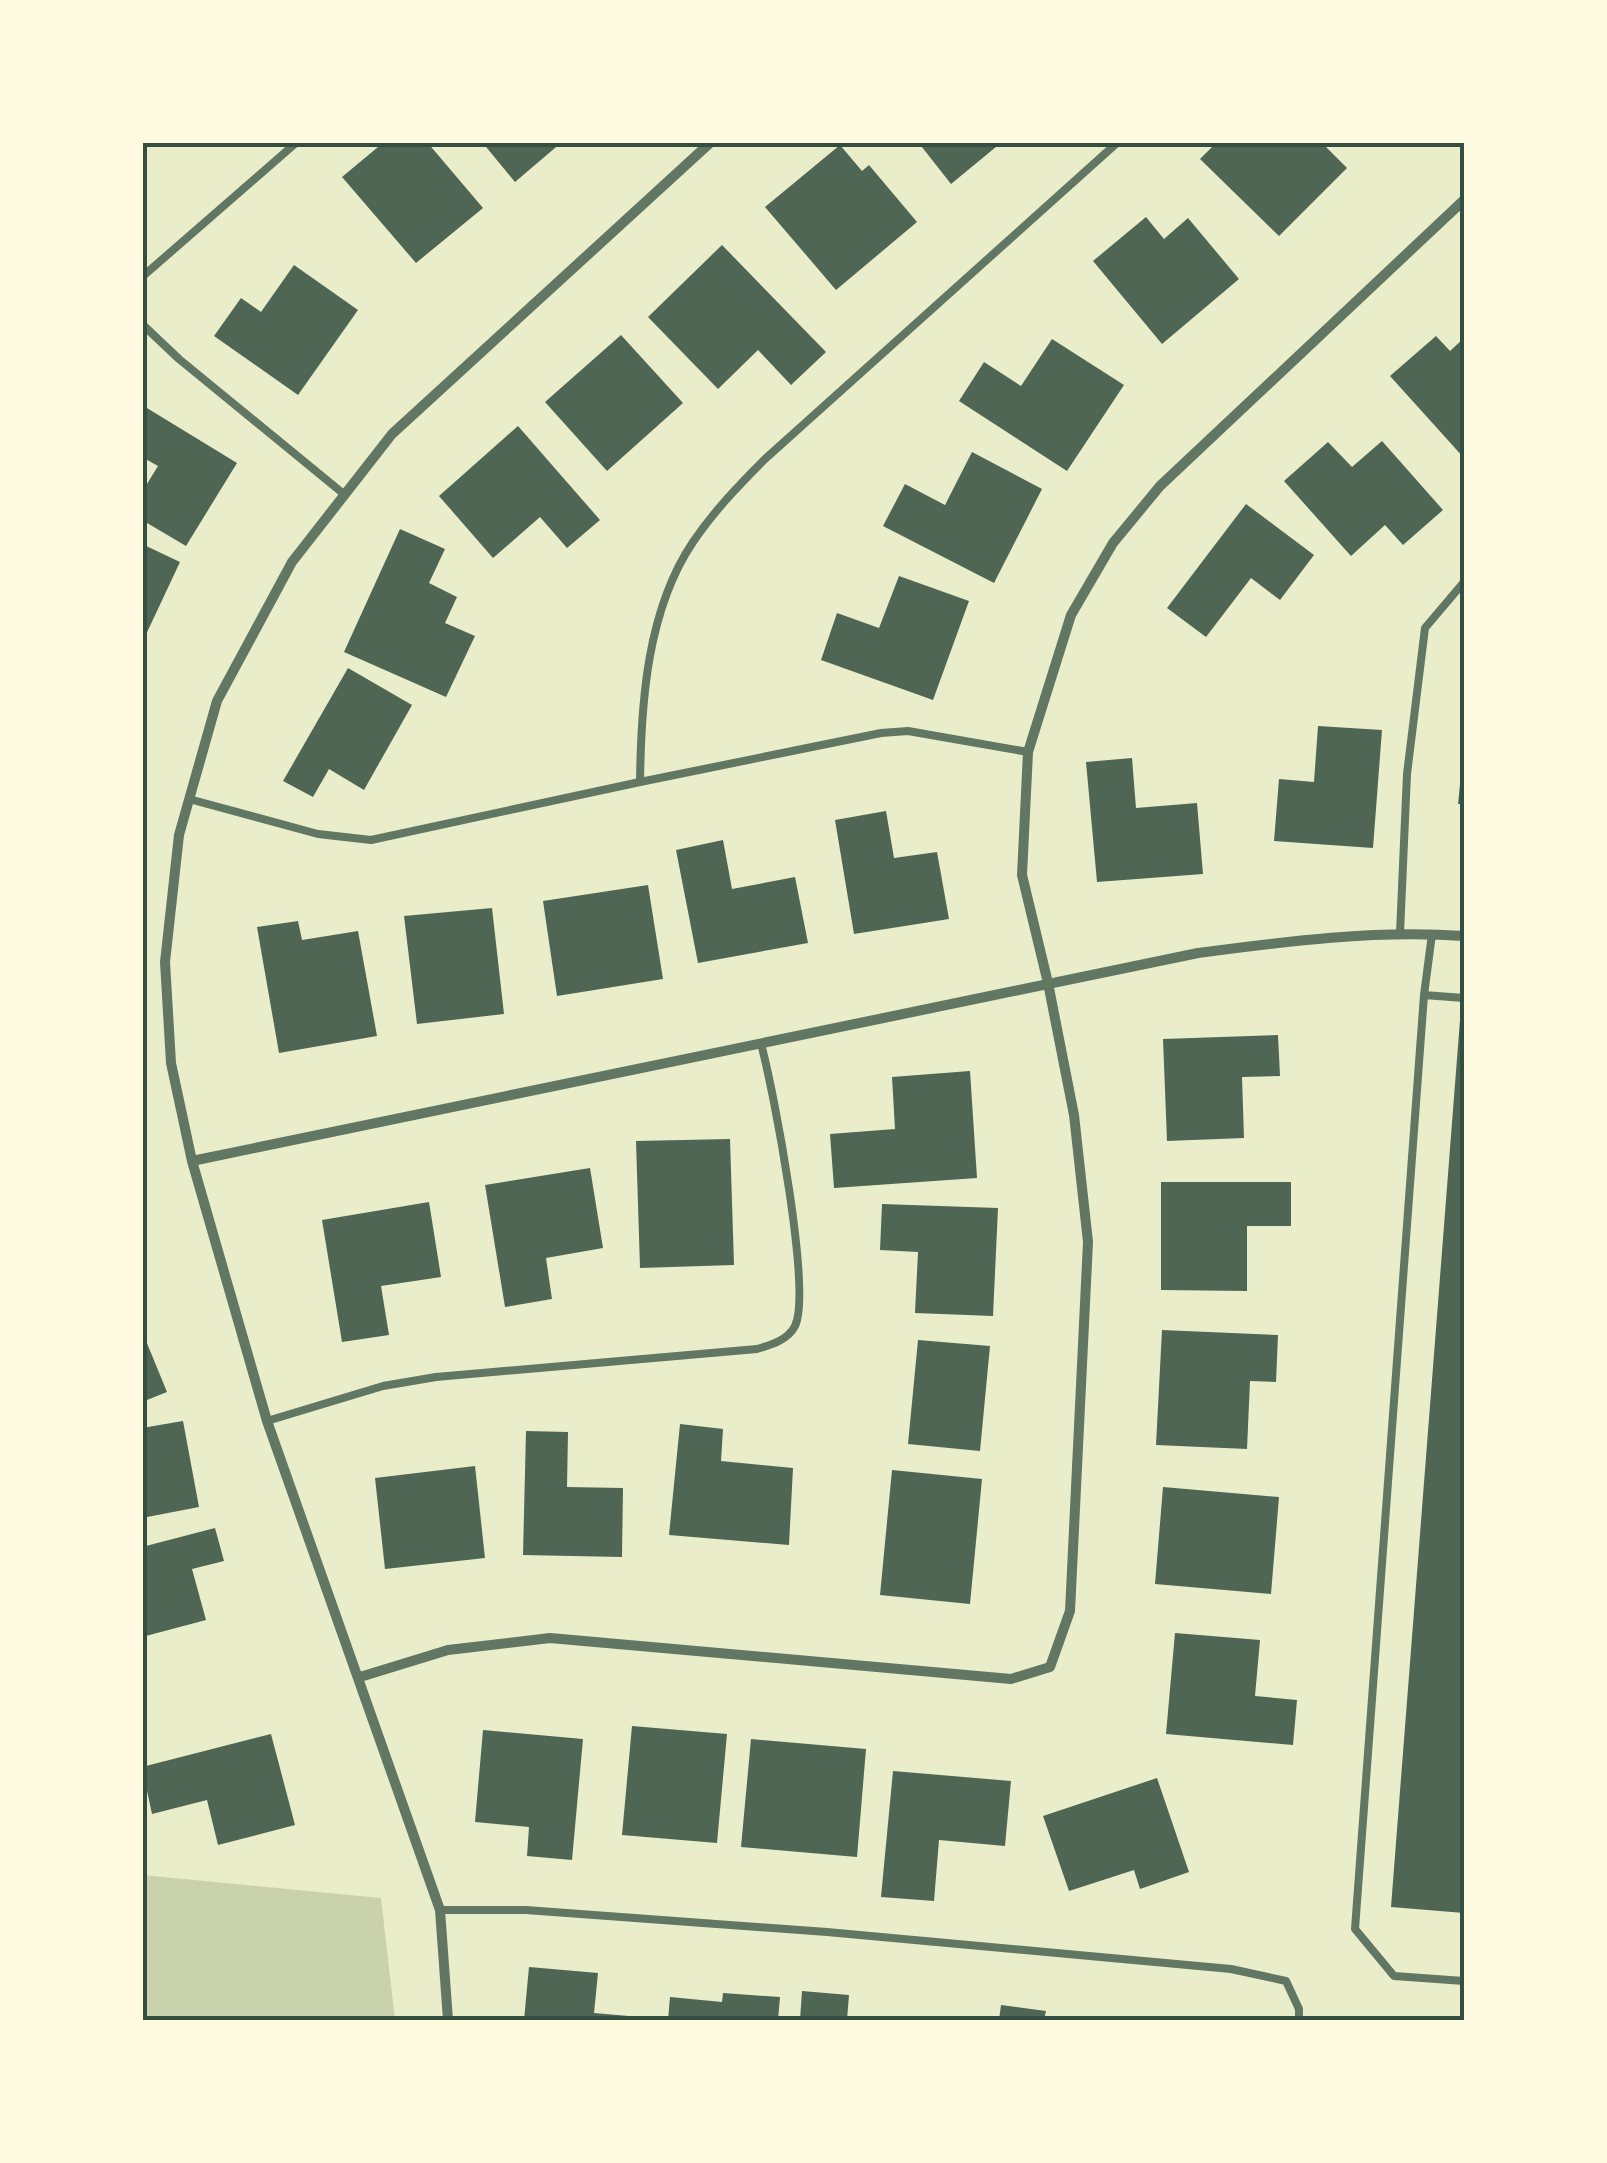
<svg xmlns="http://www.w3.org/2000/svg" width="1607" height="2163" font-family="'Source Sans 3',sans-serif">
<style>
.green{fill:#cad2ad}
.building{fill:#4f6655}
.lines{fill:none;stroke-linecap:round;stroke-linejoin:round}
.service{stroke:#617663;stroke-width:8}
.minor{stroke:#617663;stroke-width:10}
.neatline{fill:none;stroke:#344e41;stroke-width:4}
</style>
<rect width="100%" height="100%" fill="#e9edc9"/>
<path class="green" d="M142,1875L381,1898L395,2020H143Z"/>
<path class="building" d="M384,142H427L483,208L416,263L342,177Z
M482,142H562L515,182Z
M918,142H1002L951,184Z
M1217,142H1321L1347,168L1279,236L1200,159Z
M840,145L862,171L869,165L917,222L836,290L765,207Z
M1146,217L1164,239L1188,218L1239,279L1162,344L1093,261Z
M722,245L826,352L791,385L758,350L718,389L648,317Z
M294,265L358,310L298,395L214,336L241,298L261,312Z
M621,335L683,403L607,471L545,402Z
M1436,336L1450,351L1464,338V458L1390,376Z
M1052,339L1124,385L1067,471L959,401L984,362L1021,386Z
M142,405L237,463L186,546L142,520V492L158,466L142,457Z
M518,426L600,520L567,548L540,517L493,558L439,496Z
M1382,441L1443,510L1403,545L1385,525L1351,556L1284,481L1328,442L1352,467Z
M972,452L1042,489L994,583L883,526L905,484L945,505Z
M1246,504L1314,555L1280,600L1251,578L1206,637L1167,608Z
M400,529L445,549L429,583L457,597L445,623L475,636L446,697L344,652Z
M142,544L180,562L142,643Z
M899,576L969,601L933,700L821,660L837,613L879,628Z
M348,668L412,705L364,790L329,769L313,797L283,781Z
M1318,726L1382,730L1373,848L1274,841L1279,779L1314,782Z
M1132,758L1136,808L1197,803L1203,874L1097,882L1086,762Z
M1462,764H1464V804H1458Z
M886,811L894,858L937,852L949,919L854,934L835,820Z
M723,840L732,889L795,877L808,943L698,963L676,850Z
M648,885L663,979L557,996L543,901Z
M492,908L504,1014L417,1024L404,916Z
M298,921L302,940L358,931L377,1036L279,1053L257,927Z
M1460,1020H1464V1913L1391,1907Z
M1278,1035L1280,1076L1242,1077L1244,1138L1167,1141L1163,1039Z
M970,1071L977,1178L834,1188L830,1134L895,1129L892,1077Z
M730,1139L734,1265L640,1268L636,1141Z
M590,1168L603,1248L546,1258L552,1299L505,1307L485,1185Z
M1161,1182H1291V1226H1247V1291L1161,1290Z
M429,1202L441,1277L381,1286L389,1335L342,1342L322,1220Z
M882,1204L998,1208L993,1316L915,1313L918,1252L880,1250Z
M1162,1330L1278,1335L1276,1382L1250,1381L1247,1449L1156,1445Z
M142,1331L167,1392L142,1402Z
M918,1340L990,1346L980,1451L908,1444Z
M183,1421L199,1507L142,1518V1428Z
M680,1424L723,1429L721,1461L793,1468L789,1545L669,1535Z
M526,1431L568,1432L567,1487L623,1488L622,1557L523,1555Z
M475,1466L485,1558L385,1569L375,1478Z
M892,1470L982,1479L970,1604L880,1595Z
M1163,1487L1279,1497L1271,1594L1155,1584Z
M215,1528L224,1561L192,1569L206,1620L142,1637V1547Z
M1175,1633L1260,1640L1255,1696L1297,1700L1293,1745L1166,1734Z
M632,1726L727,1734L717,1843L622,1835Z
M483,1730L583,1739L572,1860L527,1856L529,1827L475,1822Z
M271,1734L295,1825L218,1845L207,1800L152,1814L142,1767Z
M751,1739L866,1749L857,1857L741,1847Z
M893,1771L1011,1781L1005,1846L939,1840L934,1901L881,1897Z
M1157,1778L1189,1872L1140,1889L1134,1870L1069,1891L1043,1816Z
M529,1967L598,1973L594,2013L629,2016V2020H524Z
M802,1991L849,1995L847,2020H800Z
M723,1993L780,1997L778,2020H668L670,1997L722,2002Z
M1001,2005L1046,2011L1044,2020H999Z"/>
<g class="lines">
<path class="service" d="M142,277L297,142
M142,324L179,359L345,495
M1028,752L908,731L881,733L640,782C641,703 647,610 693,542C714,511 739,485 765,459L1118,142
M189,799L318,834L371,840L640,782
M1400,933L1407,774L1425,628L1464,582
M1432,934L1424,995L1355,1929L1394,1976L1464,1981
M1424,995L1464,998
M267,1421L383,1386L436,1377L757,1349C771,1345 788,1340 795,1326C812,1291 773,1087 761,1044
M440,1910H526L827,1932L1231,1969L1286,1981L1299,2009V2020"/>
<path class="minor" d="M192,1161L1198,953C1288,941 1375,930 1464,936
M360,1677L448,1650L550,1638L1011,1679L1050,1667L1070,1611L1088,1242L1074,1115L1048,983L1022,875L1028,752L1071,615L1113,543L1160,486L1464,200
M448,2020L440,1910L267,1421L192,1161L171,1063L165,962L179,835L217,701L292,562L392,434L711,142"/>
</g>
<rect width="1607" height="2163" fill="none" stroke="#fefae0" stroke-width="290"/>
<rect x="145" y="145" width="1317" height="1873" class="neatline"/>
</svg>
